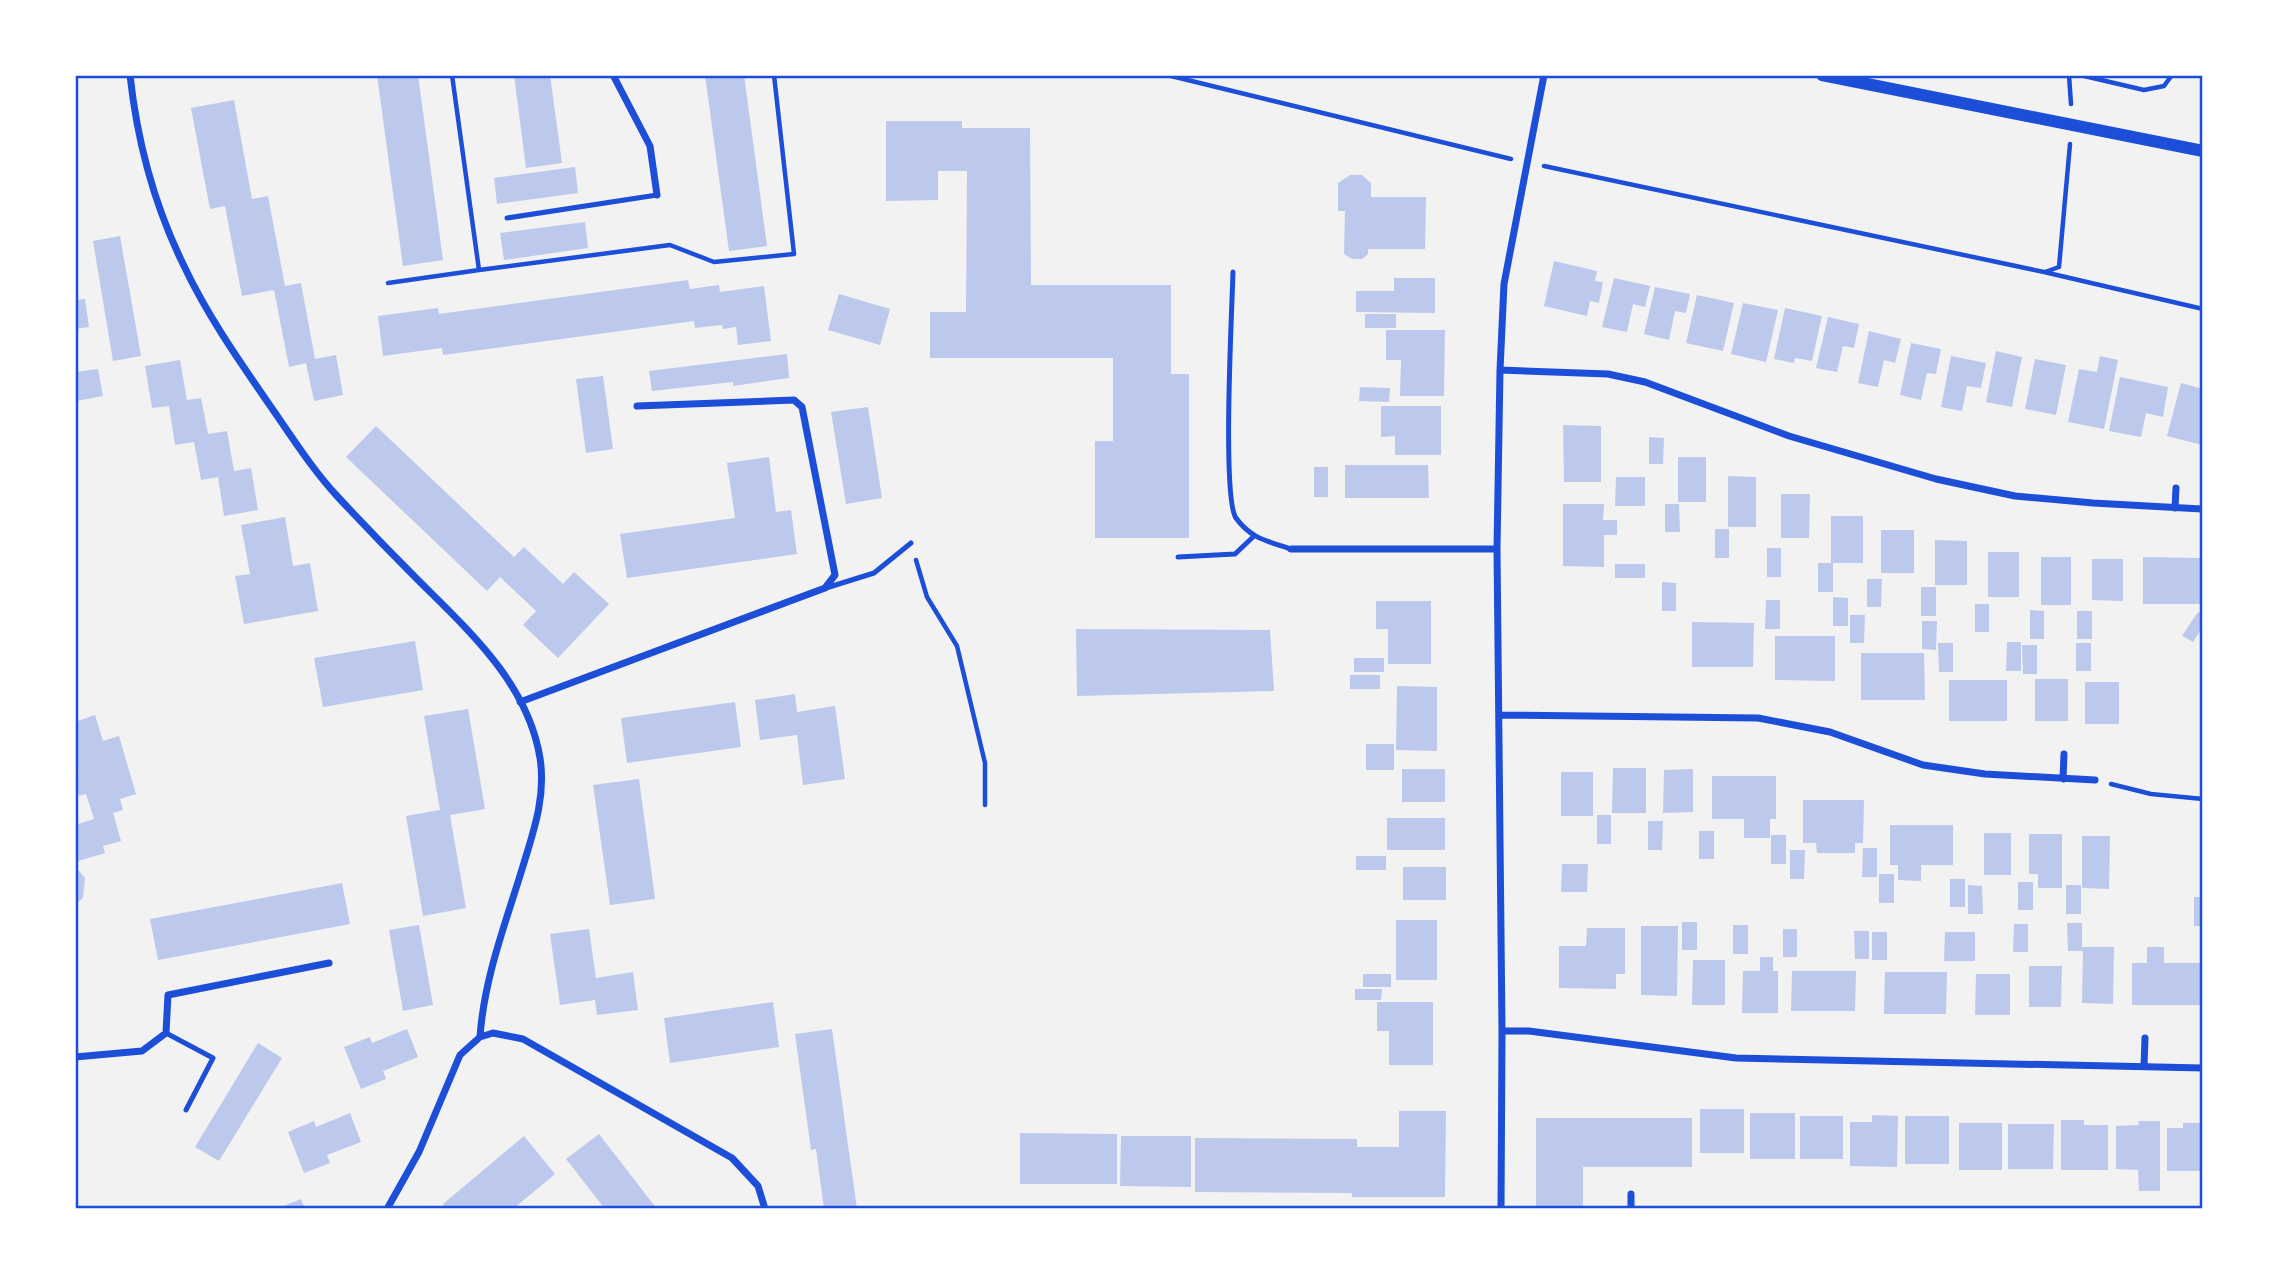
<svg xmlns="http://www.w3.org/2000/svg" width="2278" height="1284" font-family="Rubik,sans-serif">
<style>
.building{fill:#bdc9ec}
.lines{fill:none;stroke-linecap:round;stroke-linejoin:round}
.path{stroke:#1d4ed8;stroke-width:4.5}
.service{stroke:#1d4ed8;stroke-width:5}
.minor{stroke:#1d4ed8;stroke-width:7}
.tertiary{stroke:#1d4ed8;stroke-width:12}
.neatline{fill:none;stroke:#1d4ed8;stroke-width:2.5}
</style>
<rect width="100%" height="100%" fill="#f2f2f2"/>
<path class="building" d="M377,75H418L443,260L403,266Z
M514,75H550L562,163L526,168Z
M705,75H744L767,246L729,251Z
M234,100L252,199L268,196L285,286L301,283L315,359L336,355L343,395L314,401L306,363L289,367L274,290L242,296L225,206L210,209L191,108Z
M886,121H962V128H1030L1031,285H1171V374H1189V538H1095V441H1113V358H930V312H966L967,171H938V200L886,201Z
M575,167L578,193L497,204L494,178Z
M1350,175H1362L1371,183V197H1426L1425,249H1368V254L1362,259H1352L1344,254L1345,211H1338V183Z
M585,222L588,248L504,260L500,233Z
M120,236L141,356L113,361L93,241Z
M1554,261L1597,271L1595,281L1603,282L1599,303L1590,301L1587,316L1544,306Z
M1394,278H1435V313L1356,312V291H1394Z
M1614,278L1650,286L1645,307L1633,304L1627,332L1602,327Z
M688,280L690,289L719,285L720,292L764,286L771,341L738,345L736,327L723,329L722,325L695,328L694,321L443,355L442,348L383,356L378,316L438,308L439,314Z
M1655,287L1690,294L1686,313L1675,311L1669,340L1644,334Z
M839,294L890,309L880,345L828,330Z
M1697,295L1734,303L1723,351L1686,343Z
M85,299L89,327L75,329V300Z
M1743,303L1778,310L1766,362L1731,354Z
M1785,308L1822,316L1812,361L1795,358L1794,363L1774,359Z
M1365,314H1396V328H1365Z
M1828,317L1859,324L1854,348L1843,346L1837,372L1816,368Z
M1386,330H1445L1444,396H1400L1401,360H1386Z
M1869,331L1901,339L1895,363L1884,360L1878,387L1858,383Z
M1911,343L1941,349L1936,374L1927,373L1921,400L1900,395Z
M1996,351L2022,357L2012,407L1986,402Z
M787,354L789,378L733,386V382L652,391L649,371Z
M1951,356L1986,363L1981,388L1967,386L1962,411L1941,407Z
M2100,356L2118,360L2104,429L2068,422L2079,369L2097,372Z
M2035,359L2066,365L2056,415L2025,409Z
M180,360L187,400L201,398L208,434L227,431L234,471L251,468L258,510L224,516L218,477L201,480L194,442L175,445L169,406L152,408L145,366Z
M98,369L103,396L77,401L75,372Z
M603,376L613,449L586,453L576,379Z
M2120,377L2168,387L2163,417L2146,413L2141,437L2109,431Z
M2181,383L2203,389L2202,445L2167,436Z
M1360,387L1390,388L1389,402L1359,401Z
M1381,406H1441V455H1395V436L1381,437Z
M868,407L882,498L846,504L831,412Z
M1563,425L1601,426V482H1564Z
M376,426L514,557L524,547L563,584L574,572L609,604L558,658L523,625L536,611L500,577L487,591L346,457Z
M1649,437L1664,438L1663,464H1649Z
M769,457L776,512L791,510L797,554L627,578L620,534L735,518L727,463Z
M1678,457H1706V502H1678Z
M1345,465H1428L1429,498H1345Z
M1314,467H1328V497H1314Z
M1728,476L1756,477V527H1728Z
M1616,477H1645V506H1615Z
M1781,494H1810L1809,538H1781Z
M1563,504H1604L1603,520H1617V535H1604V567L1563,566Z
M1665,504H1679L1680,532H1665Z
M1831,516H1863V563H1831Z
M285,517L293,566L310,563L318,611L244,624L235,576L250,574L241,525Z
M1715,529H1729V558H1715Z
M1881,530H1914V573H1881Z
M1935,540L1967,541V585H1935Z
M1767,548H1781V577H1767Z
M1988,552H2019V597H1988Z
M2041,557H2071V605H2041Z
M2143,557L2203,558V604H2143Z
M2092,559H2123V601L2092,600Z
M1818,563H1833V592H1818Z
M1615,564H1645V578H1615Z
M1867,579H1882L1881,607H1867Z
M1662,582L1676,583V611H1662Z
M1921,587H1936V616H1921Z
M1833,597L1848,598V626H1833Z
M1766,600H1780V629H1765Z
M1376,601H1431V664H1388V629H1376Z
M1975,604H1989V632H1975Z
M2030,610L2044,611V639H2030Z
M2077,611H2092V639H2077Z
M2198,612L2203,615V627L2193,642L2182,636Z
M1850,615H1865L1864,643H1850Z
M1922,621H1937L1936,650L1922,649Z
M1692,622L1754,623L1753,667H1692Z
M1076,629L1270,630L1274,691L1077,696Z
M1775,636H1835V681L1775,680Z
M415,641L423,690L323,707L314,658Z
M2007,642H2021V671H2006Z
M1938,643H1953V672H1939Z
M2076,643H2091V671H2076Z
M2022,645H2037V674H2023Z
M1861,653H1924L1925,700H1861Z
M1354,658H1384V672H1354Z
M1350,675H1380V689H1350Z
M2035,679H2068V721H2035Z
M1949,680H2007V721H1949Z
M2085,682H2119V724H2085Z
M1397,686L1437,687V751L1396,750Z
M795,694L797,712L835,706L845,779L803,785L797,735L760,740L755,700Z
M735,702L741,747L627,763L621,718Z
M468,709L485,809L450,815L466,908L423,916L406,816L440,810L424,716Z
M95,715L103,741L119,736L136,794L120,799L123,810L113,813L121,841L103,846L105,853L75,862V825L94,819L86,794L79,796L75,785V773L79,772L75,757V722Z
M1366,744H1394V770H1366Z
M1613,768H1646V813H1612Z
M1402,769H1445V802H1402Z
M1693,769V812L1663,813L1664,770Z
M1561,772H1593V816H1561Z
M1712,776H1776V819H1770V838H1744V819H1712Z
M639,779L655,899L610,905L593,785Z
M1803,800H1864L1863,843H1855V853H1817L1816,843H1803Z
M1597,815H1611V844H1597Z
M1387,818H1445V850H1387Z
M1648,821H1663L1662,850H1648Z
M1890,825H1953V865H1921V881L1898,880V865H1890Z
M1699,831H1714V859H1699Z
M1984,833H2011V875H1984Z
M2029,834H2062V888H2038V874H2029Z
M1771,835H1786V864H1771Z
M2082,836H2110L2109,889L2082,888Z
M1863,848H1877V877H1862Z
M1790,850H1805L1804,879H1790Z
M1356,856H1386V870H1356Z
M1562,864H1588L1587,892H1561Z
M75,866L85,878L83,898L75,904Z
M1403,867H1446V900H1403Z
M1879,874H1894V903H1879Z
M1950,879H1965V907H1950Z
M2018,882H2033V910H2018Z
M342,883L350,924L158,960L150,919Z
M1968,885L1982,886L1983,914H1968Z
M2066,885H2081V914H2066Z
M2194,897H2203V926H2194Z
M1396,920H1437V980H1396Z
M1682,922H1697V950H1682Z
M2067,923H2082V947H2114L2113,1004L2082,1003L2083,951H2068Z
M2014,924H2028V952H2013Z
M419,925L433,1005L403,1011L389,930Z
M1733,925H1748V954H1733Z
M1641,926H1678L1677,996L1641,995Z
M1587,928H1625V974H1616V989L1559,988V946H1586Z
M589,929L596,978L633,972L638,1010L597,1015L595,1000L560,1005L550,934Z
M1783,929H1797V957H1783Z
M1854,931H1869V959H1855Z
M1872,932H1887V960H1872Z
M1945,932H1975V961H1944Z
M2147,947H2164V963H2203V1005H2132V963H2147Z
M1760,957H1773V971H1778V1013H1742L1743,971H1760Z
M1693,960H1725V1005H1692Z
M2029,966H2062L2061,1007H2029Z
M1792,971H1856L1855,1011H1791Z
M1885,972H1947L1946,1014H1884Z
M1363,974H1391V987H1363Z
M1976,974H2010V1015H1975Z
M1355,989H1382L1381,1000H1355Z
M773,1002L779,1047L670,1063L664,1018Z
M1377,1002H1433V1065H1389V1031H1377Z
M407,1029L418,1057L383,1071L386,1079L361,1089L344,1047L370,1037L372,1043Z
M832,1029L848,1145L857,1209H824L816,1149L811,1150L795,1034Z
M258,1043L282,1058L219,1161L195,1147Z
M1700,1109H1744V1153H1700Z
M1399,1111H1446L1445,1197H1352V1193L1195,1192V1138L1357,1139V1147H1399Z
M350,1113L361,1142L327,1155L330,1163L304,1173L288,1132L314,1121L316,1127Z
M1750,1113H1795V1159H1750Z
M1872,1115L1898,1116L1897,1167L1850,1166V1122H1872Z
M1800,1116H1843V1159H1800Z
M1905,1116H1949V1164H1905Z
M1536,1118H1692V1167H1583V1209H1536Z
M2061,1120H2084V1125H2108V1170H2061Z
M2138,1121H2160V1191H2139L2138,1170L2116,1169V1126L2139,1125Z
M1959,1123H2002V1170H1959Z
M2183,1123H2203V1171H2167V1128H2183Z
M2008,1124H2054L2053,1169H2008Z
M1020,1133L1117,1134V1184H1020Z
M599,1134L657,1209H605L566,1159Z
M524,1136L555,1174L513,1209H447L443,1204Z
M1121,1136H1191V1187L1120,1186Z
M301,1199L305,1209H276Z"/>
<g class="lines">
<path class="path" d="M452,75L479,270L670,245L714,262L794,254L774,75
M1167,75L1511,159
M2069,75L2071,104
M2080,75L2144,90L2164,86L2172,75
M1544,166L2044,272L2203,309
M2045,272L2059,267L2070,144
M388,283L479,270
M916,560L927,597L957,646L985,763V805
M2111,784L2151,794L2203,799"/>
<path class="service" d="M507,218L657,195
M1233,272C1232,309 1222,498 1236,518C1251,539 1268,541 1291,549
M1178,557L1235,554L1253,537
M826,588L874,573L911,543
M166,1033L213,1058L186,1110"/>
<path class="minor" d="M130,75C137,140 155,207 184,266C207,315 240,362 271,407C292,437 312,469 337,496C363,524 390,552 417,579C468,630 528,683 540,758C546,796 534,830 523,866C506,922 484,978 480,1037
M613,75L650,146L657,195
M1500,370L1608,374L1645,382L1789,436L1936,479L2015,496L2093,503L2202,509
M2175,508L2176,488
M1291,549H1497
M520,702L825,588L835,575L802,407L794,400L637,406
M1500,715L1758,718L1830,732L1923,765L1985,774L2095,780
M2063,779L2064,754
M1502,1031H1529L1736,1058L2203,1068
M75,1057L142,1051L166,1033L168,995L329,963
M2144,1066L2145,1038
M387,1209L419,1152L460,1055L480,1037L493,1033L523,1039L732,1158L758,1186L765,1209
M1501,1209L1502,1031L1497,549L1500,370L1504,284L1544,75
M1631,1209V1194"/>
<path class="tertiary" d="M1822,75L2203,151"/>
</g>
<rect width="2278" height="1284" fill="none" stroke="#ffffff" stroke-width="154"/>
<rect x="77" y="77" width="2124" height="1130" class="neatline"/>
</svg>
